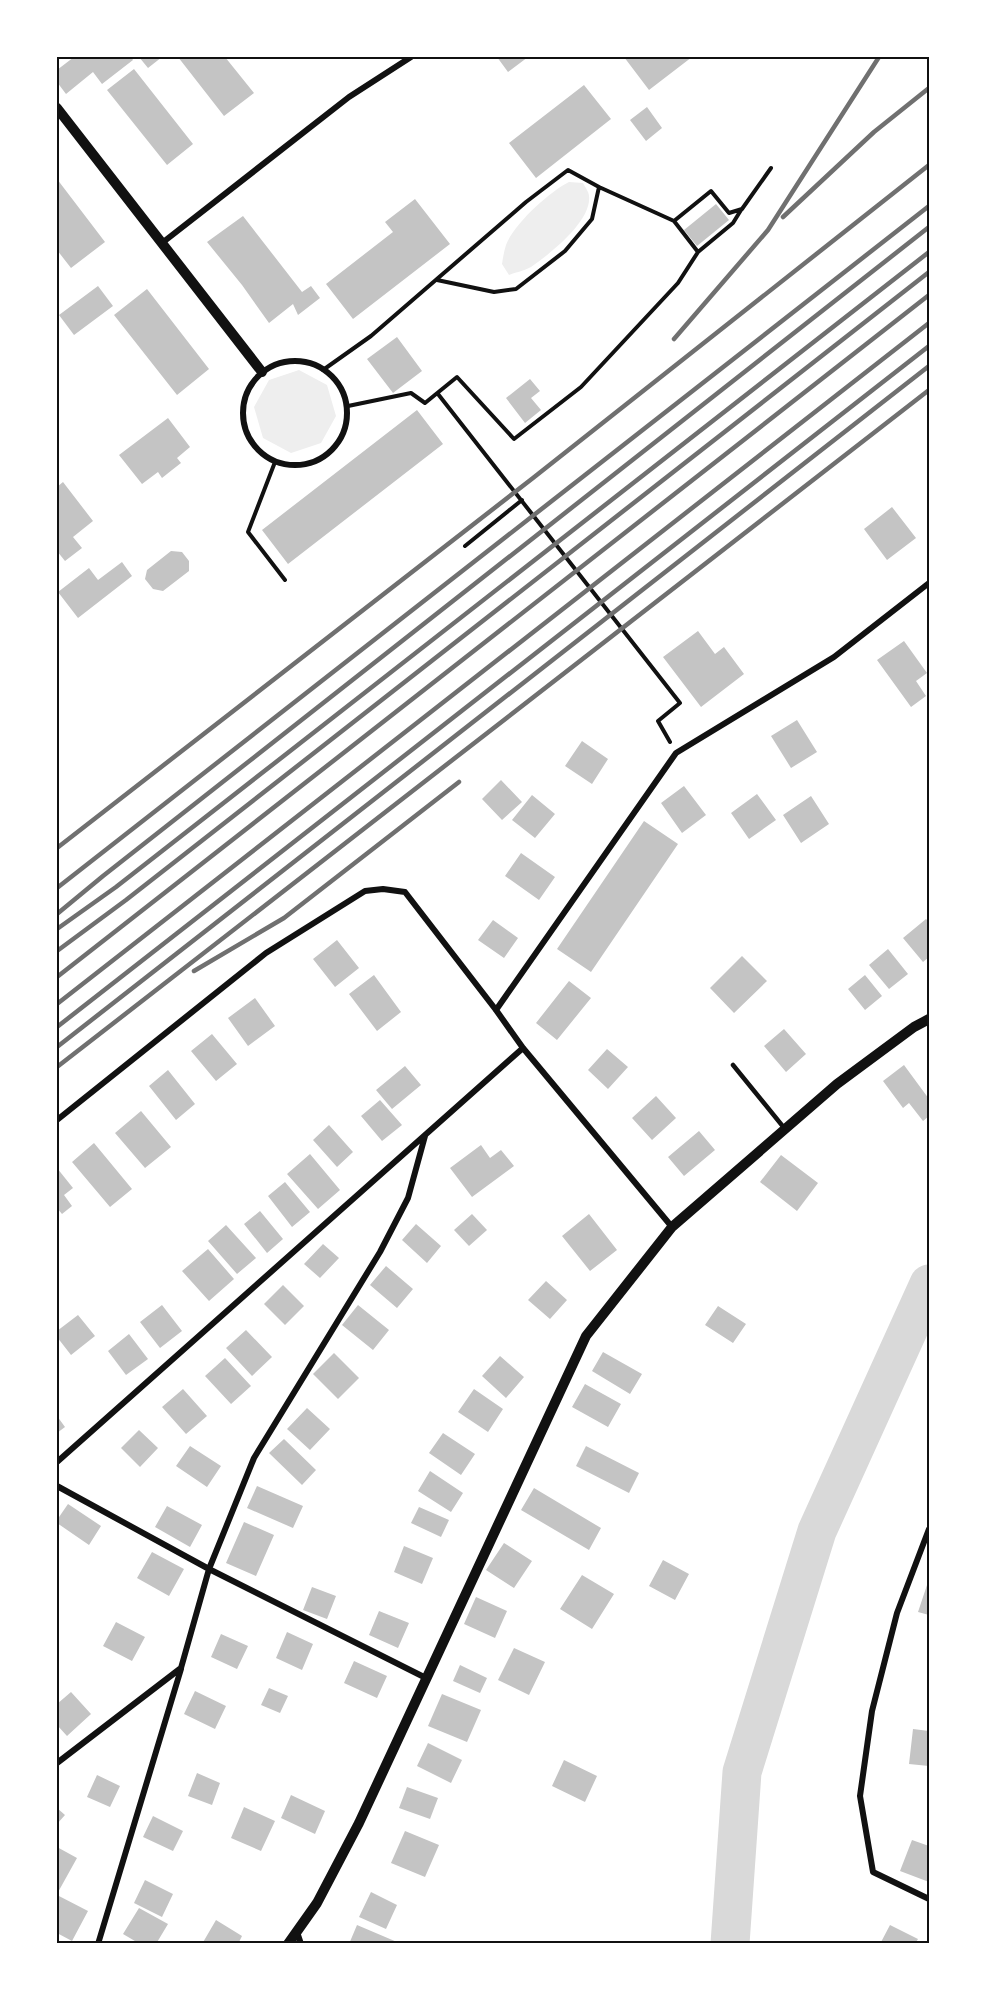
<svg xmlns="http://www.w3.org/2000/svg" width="986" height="2001" font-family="'DejaVu Sans',sans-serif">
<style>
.green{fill:#eee}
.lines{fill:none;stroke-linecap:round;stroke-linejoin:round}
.river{stroke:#d9d9d9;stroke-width:39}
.building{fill:#c4c4c4}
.path{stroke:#111;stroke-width:4}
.service{stroke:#111;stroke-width:4.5}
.minor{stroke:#111;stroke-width:6}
.tertiary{stroke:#111;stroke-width:10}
.rail{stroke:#707070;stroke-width:4.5}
.neatline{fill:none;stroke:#111;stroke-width:2}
</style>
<rect width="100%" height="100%" fill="#fff"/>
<path class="green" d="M569,182L583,183C585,187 589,192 589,196C592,221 550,254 531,267C524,271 516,272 509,275L502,264C503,258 504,251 506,245C514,224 549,192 569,182Z
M299,370L327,385L336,416L321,443L291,453L263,438L254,407L269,380Z"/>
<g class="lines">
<path class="river" d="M730,1944L742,1772L817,1531L929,1284"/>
</g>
<path class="building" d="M74,57H131L133,60L102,84L93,72L66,94L57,82V70Z
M139,57H162L148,68Z
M178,57H225L254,93L224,116Z
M497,57H528L508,72Z
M624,57H692L649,90Z
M134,69L193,144L167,165L107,90Z
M584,85L611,119L536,178L509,143Z
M647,107L662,128L646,141L630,120Z
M57,179L105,242L71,268L57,250Z
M415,199L450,244L353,319L326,284L393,232L385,222Z
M716,204L729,220L697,246L684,230Z
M243,216L302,292L311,286L320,298L298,315L293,304L269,323L242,285L207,242Z
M98,286L113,306L74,335L59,315Z
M147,289L209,369L177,395L114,315Z
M397,337L422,371L393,393L367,359Z
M530,379L540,391L531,398L541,410L525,423L506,398Z
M417,410L443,444L288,564L262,530Z
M168,418L190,447L177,458L181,463L172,470L162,478L158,472L142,484L119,455Z
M63,482L93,521L73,537L82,548L65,561L57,551V487Z
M892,507L916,538L887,560L864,529Z
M171,551L182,552L189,561V571L163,591L153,589L145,579L147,570Z
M122,562L132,576L78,618L58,592L89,568L98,580Z
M698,631L715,654L724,647L744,674L701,707L663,657Z
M904,641L927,673L916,681L926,696L911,707L877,660Z
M797,720L817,752L791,768L771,736Z
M582,741L608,759L592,784L565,766Z
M501,780L522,802L502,820L482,799Z
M684,786L706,815L682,833L661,803Z
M757,794L776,820L749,839L731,813Z
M532,795L555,814L535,838L512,820Z
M811,796L829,824L801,843L783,815Z
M644,821L678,844L591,972L557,949Z
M521,853L555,877L539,900L505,876Z
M926,919L929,922V957L923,962L903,938Z
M493,920L518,938L504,958L478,940Z
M337,940L359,968L335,987L313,959Z
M888,949L908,974L889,989L869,965Z
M742,956L767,981L734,1013L710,988Z
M374,975L401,1012L377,1031L349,994Z
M865,975L882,996L865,1010L848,989Z
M569,981L591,998L557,1040L536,1023Z
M255,998L275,1026L248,1046L228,1018Z
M784,1029L806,1054L786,1072L764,1046Z
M212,1034L237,1064L216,1081L191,1051Z
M607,1049L628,1067L608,1089L588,1070Z
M904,1065L929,1099V1116L923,1121L909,1103L903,1108L883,1081Z
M405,1066L421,1085L392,1109L376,1090Z
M168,1070L195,1104L176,1120L149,1086Z
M656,1096L676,1118L652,1140L632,1118Z
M380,1100L402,1125L382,1141L361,1116Z
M141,1111L171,1147L145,1168L115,1133Z
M329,1125L353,1152L337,1167L313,1140Z
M699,1131L715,1150L684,1176L668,1157Z
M94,1143L132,1189L110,1207L72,1162Z
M481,1145L490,1158L501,1150L514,1166L472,1197L450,1168Z
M310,1154L340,1190L318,1209L287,1174Z
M781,1155L818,1183L797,1211L760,1182Z
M57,1168L73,1188L64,1195L72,1206L62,1214L57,1208Z
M285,1182L310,1212L292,1227L268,1196Z
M260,1211L283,1239L267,1253L244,1224Z
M472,1214L487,1230L469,1246L454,1230Z
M589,1214L617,1250L590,1271L562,1236Z
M416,1224L441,1246L427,1263L402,1240Z
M226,1225L256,1258L237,1274L208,1241Z
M323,1244L339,1258L320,1278L304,1264Z
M208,1249L234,1279L209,1301L182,1271Z
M386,1266L413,1289L397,1308L370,1285Z
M546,1281L567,1300L550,1319L528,1300Z
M283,1285L304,1306L285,1325L264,1304Z
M162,1305L182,1331L160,1348L140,1322Z
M358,1305L389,1330L373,1350L342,1325Z
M718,1306L746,1324L733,1343L705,1325Z
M78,1315L95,1336L71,1355L57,1337V1331Z
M246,1330L272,1357L252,1376L226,1348Z
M129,1334L148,1359L126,1375L108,1351Z
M603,1352L642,1374L630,1394L592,1371Z
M334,1353L359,1378L338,1399L313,1374Z
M500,1356L524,1377L506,1398L482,1376Z
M225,1358L251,1386L231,1404L205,1376Z
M585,1384L621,1404L608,1427L572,1407Z
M183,1389L207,1416L186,1434L162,1407Z
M474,1389L503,1409L488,1432L458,1412Z
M307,1408L330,1429L310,1450L287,1429Z
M57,1416L65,1427L57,1433Z
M139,1430L158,1448L140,1467L121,1448Z
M443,1433L475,1454L461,1475L429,1453Z
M284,1439L316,1470L302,1485L269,1453Z
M190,1446L221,1466L207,1487L176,1466Z
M586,1446L639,1473L629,1493L576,1466Z
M430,1471L463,1493L451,1512L418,1491Z
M257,1486L303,1506L293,1528L247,1508Z
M534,1488L601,1528L589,1550L521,1510Z
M68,1504L101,1526L89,1545L57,1523V1520Z
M167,1506L202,1525L190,1547L155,1527Z
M419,1507L449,1520L441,1537L411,1523Z
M244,1522L274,1535L256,1576L226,1563Z
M504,1543L532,1561L514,1588L486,1570Z
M404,1546L433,1558L422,1584L394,1572Z
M152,1552L184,1569L169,1596L137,1578Z
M663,1560L689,1574L675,1600L649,1586Z
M582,1575L614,1594L592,1629L560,1609Z
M929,1579V1615L918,1612Z
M312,1587L336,1596L327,1619L303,1610Z
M476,1597L507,1611L495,1638L464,1624Z
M379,1611L409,1623L398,1648L369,1635Z
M116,1622L145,1637L132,1661L103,1646Z
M287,1632L313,1644L302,1670L276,1658Z
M221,1634L248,1646L237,1669L211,1657Z
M514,1648L545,1662L529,1695L498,1680Z
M354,1661L387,1676L377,1698L344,1683Z
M460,1665L487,1678L480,1693L453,1681Z
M269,1688L288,1696L280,1713L261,1705Z
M195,1691L226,1706L215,1729L184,1714Z
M71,1692L91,1714L67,1736L57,1725V1704Z
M442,1694L481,1710L467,1742L428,1726Z
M913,1729L929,1731V1766L909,1764Z
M428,1743L462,1760L451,1783L417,1766Z
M564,1760L597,1776L585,1802L552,1786Z
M197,1773L220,1783L212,1805L188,1796Z
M97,1775L120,1786L110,1807L87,1797Z
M407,1787L438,1798L430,1819L399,1808Z
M291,1795L325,1811L315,1834L281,1818Z
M244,1807L275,1821L261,1851L231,1838Z
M57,1808L65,1815L57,1824Z
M153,1816L183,1831L173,1851L143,1837Z
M405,1831L439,1845L425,1877L391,1863Z
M912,1840L929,1846V1882L900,1871Z
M57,1847L77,1858L57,1894Z
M145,1880L173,1894L162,1917L134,1903Z
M371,1892L397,1905L386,1929L359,1917Z
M57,1895L88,1911L72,1941L57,1933Z
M139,1908L168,1924L156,1944H140L123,1934Z
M216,1920L242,1936L238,1944H202Z
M357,1925L397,1942L396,1944H349Z
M890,1925L918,1939L915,1944H880Z"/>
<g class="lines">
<path class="path" d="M674,221L711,191L729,213L742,209L771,168
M698,252L733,223L741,210
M437,280L494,292L516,289L565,251L592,219L599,187
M323,370L371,336L526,202L568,170L599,187L674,221L698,252L678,283L581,387L514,439L457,377L425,403L411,393L348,406
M438,394L680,703L658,721L670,742
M275,462L248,532L285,580
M465,546L522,500"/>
<path class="service" d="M733,1065L785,1129"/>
<path class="minor" d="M162,243L349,97L411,57
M243 413a52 52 0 1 1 104 0a52 52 0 1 1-104 0Z
M496,1010L676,753L834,657L929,583
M57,1120L266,953L365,891L383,889L405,892L496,1010L523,1048L672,1227
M57,1462L523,1048
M57,1486L209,1569L426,1678
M929,1529L897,1613L872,1711L860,1796L873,1872L929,1899
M57,1763L181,1668L209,1569L254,1458L380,1252L408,1198L425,1136
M297,1932L301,1944
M98,1944L181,1669"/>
<path class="tertiary" d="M57,108L262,372
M288,1944L317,1903L359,1823L586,1336L672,1227L837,1084L914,1027L929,1019"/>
<path class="rail" d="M783,217L874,132L929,88
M674,339L768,230L879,57
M57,848L533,478L929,165
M57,888L929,206
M57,914L103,876L929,227
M57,929L116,887L929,252
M57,951L126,900L929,272
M194,971L284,918L459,782
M57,977L929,295
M57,1004L929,323
M57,1027L929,346
M57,1047L929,366
M57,1067L929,390"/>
</g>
<rect width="986" height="2001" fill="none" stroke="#ffffff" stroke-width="117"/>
<rect x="58" y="58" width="870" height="1884" class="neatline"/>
</svg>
